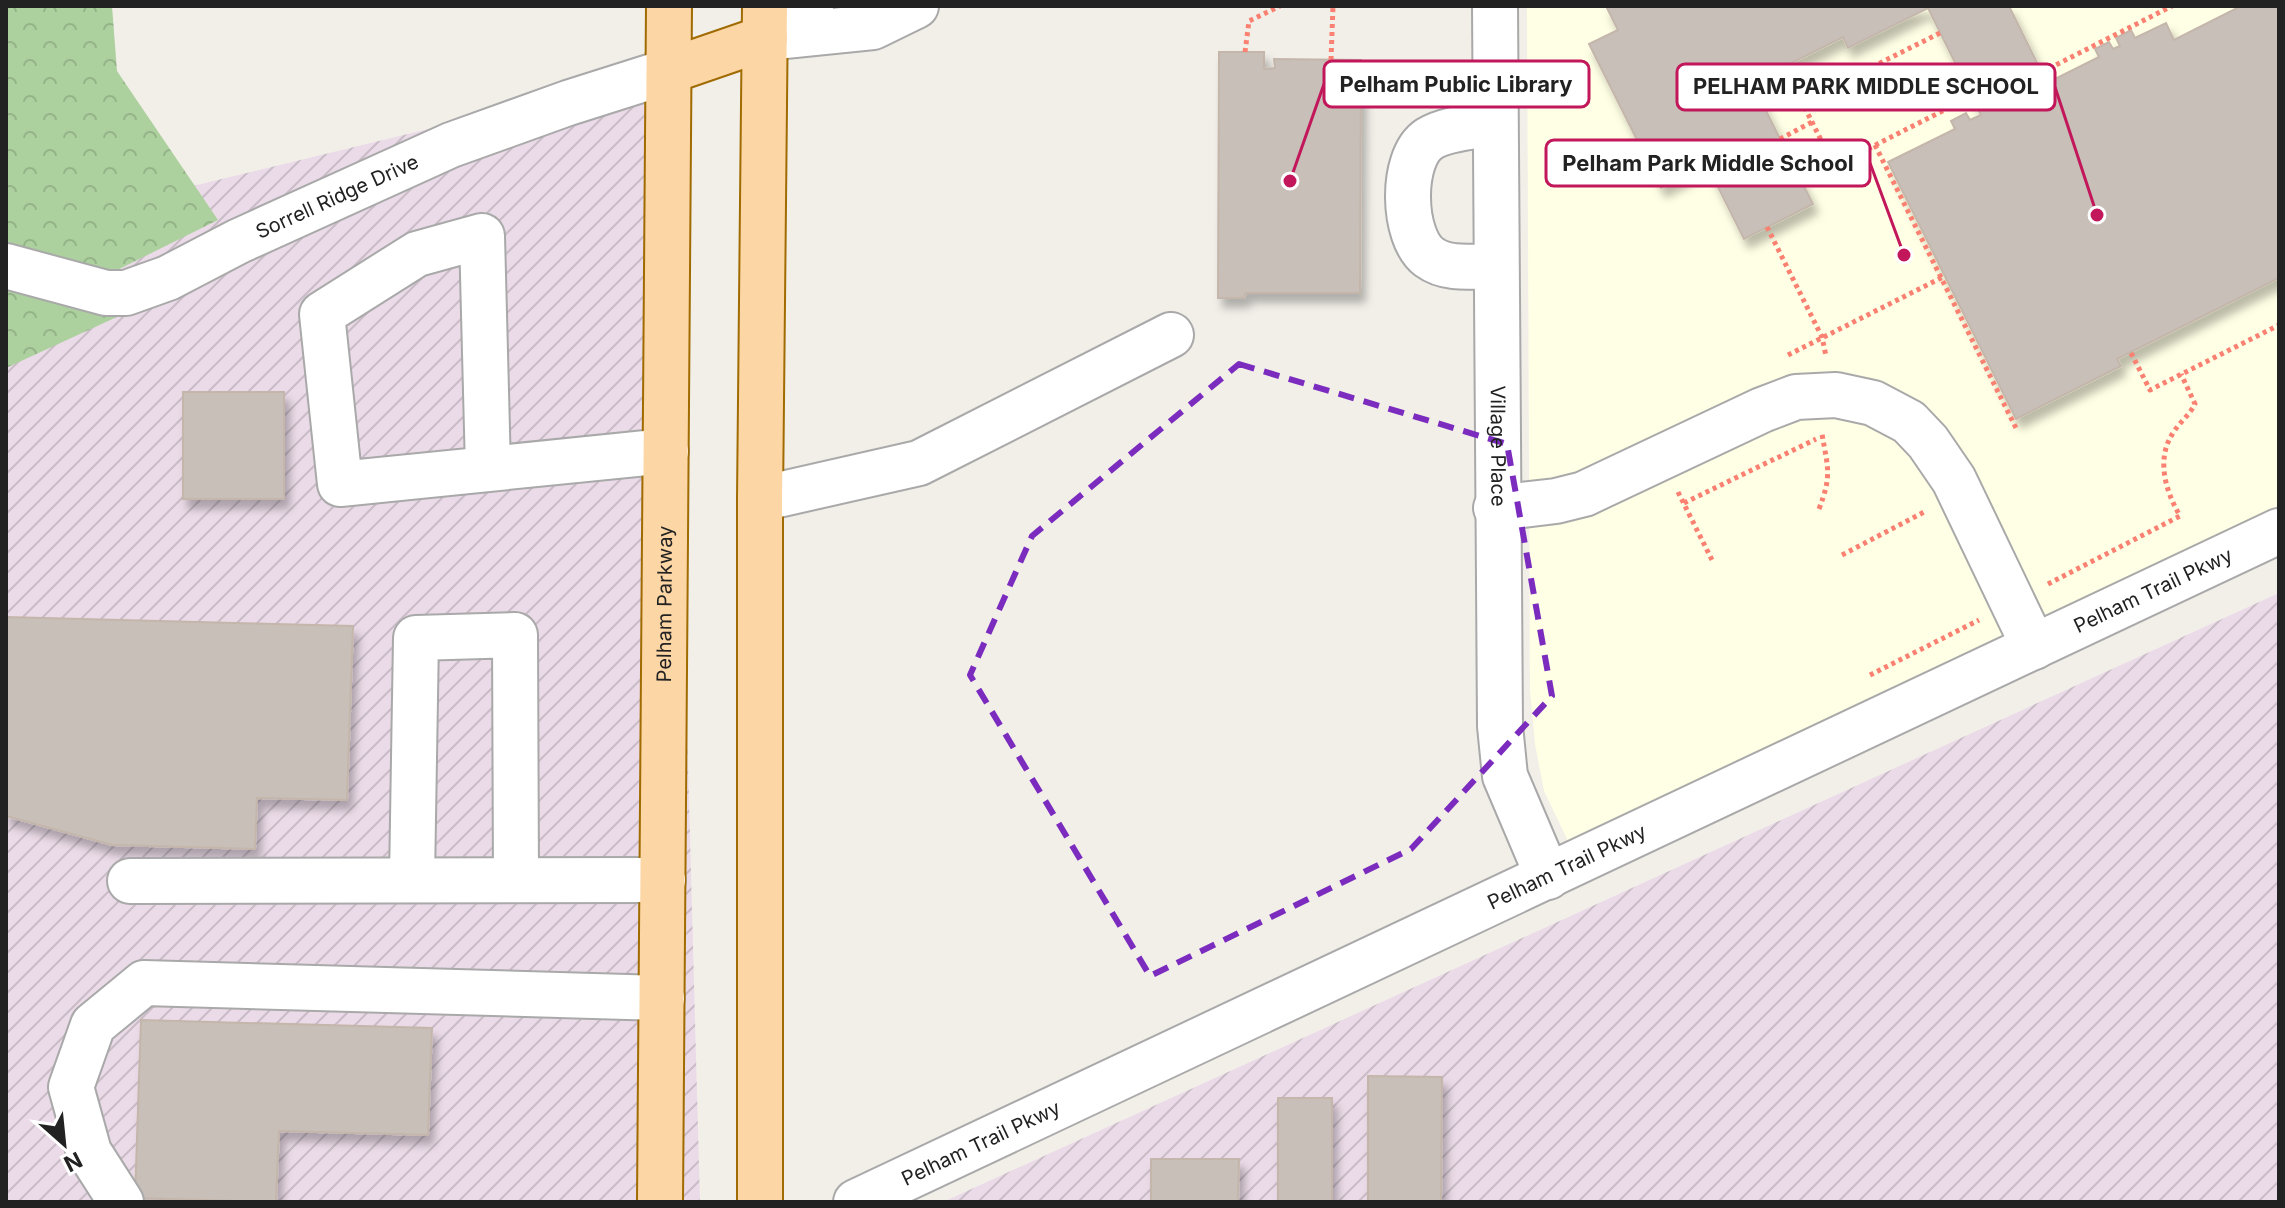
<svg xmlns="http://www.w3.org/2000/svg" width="2285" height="1208" font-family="Inter,sans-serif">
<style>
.industrial{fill:url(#industrial-furrows)}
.education{fill:#ffffe5}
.forest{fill:url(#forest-crowns)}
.building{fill:#c7bfb8;stroke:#c4b6ab;stroke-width:2;filter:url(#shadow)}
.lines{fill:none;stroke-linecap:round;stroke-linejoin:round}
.minor-casing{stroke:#a9a9a9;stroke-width:48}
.major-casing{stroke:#a06b00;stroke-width:48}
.path{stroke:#fa8072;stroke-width:5;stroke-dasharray:4 4;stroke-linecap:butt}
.minor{stroke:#fff;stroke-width:44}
.major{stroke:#fcd6a4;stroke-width:44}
.marked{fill:none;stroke:#7b2cbf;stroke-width:6;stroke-dasharray:16 10;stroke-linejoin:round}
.labels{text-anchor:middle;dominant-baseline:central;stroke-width:7;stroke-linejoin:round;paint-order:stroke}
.street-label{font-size:20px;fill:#222;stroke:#fff}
.leader{fill:none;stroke:#c2185b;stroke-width:3}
.callout-dot{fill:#c2185b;stroke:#fff;stroke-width:3}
.callout{fill:#fff;stroke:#c2185b;stroke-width:3}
.callout-label{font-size:22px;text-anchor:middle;font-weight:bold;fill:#222}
</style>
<defs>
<pattern id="industrial-furrows" width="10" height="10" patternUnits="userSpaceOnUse" patternTransform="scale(2)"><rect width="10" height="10" fill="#ebdbe8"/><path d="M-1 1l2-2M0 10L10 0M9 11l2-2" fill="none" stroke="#c9bcc7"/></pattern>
<pattern id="forest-crowns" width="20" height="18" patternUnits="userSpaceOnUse" patternTransform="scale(2)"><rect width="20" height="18" fill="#add19e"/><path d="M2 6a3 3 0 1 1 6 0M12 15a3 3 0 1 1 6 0" fill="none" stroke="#95b388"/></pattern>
<filter id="shadow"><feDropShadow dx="5" dy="9" stdDeviation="4" flood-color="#0004"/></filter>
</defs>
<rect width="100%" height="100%" fill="#f2efe9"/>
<path class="industrial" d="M669,71L700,1202H6V231Z
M2279,593V1202H943Z"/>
<path class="education" d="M1527,6H2279V505L1570,845L1544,791L1535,744L1530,690Z"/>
<path class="forest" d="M6,6H112L117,71L218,220L103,277L6,255Z
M6,288L119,316L6,368Z"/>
<path class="building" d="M1606,6H2009L2047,83L2099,57L2095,49L2109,42L2113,49L2120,46L2116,38L2131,30L2135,38L2166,23L2174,40L2241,6H2279V278L2117,359L2121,366L2016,419L1888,162L1955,129L1951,121L1966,113L1970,120L1981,115L1928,8L1848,48L1843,37L1752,83L1813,204L1744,239L1707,165L1661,188L1589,44L1618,30Z
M1219,52H1264V69L1275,68L1274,59L1361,60L1360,293H1246L1244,298H1218Z
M183,392H284V499H183Z
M6,617L353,626L347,800L257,798L255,849L112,845L6,816Z
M141,1020L432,1028L428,1135L279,1131L276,1202L135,1198Z
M1368,1076L1442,1077L1441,1202H1368Z
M1278,1098H1332V1202H1278Z
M1151,1159H1239L1238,1202H1151Z"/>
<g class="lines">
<defs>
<g id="minor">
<path d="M811,6L765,38L873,27L916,6"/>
<path id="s1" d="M1495,6L1500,726L1505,776L1548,877"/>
<path d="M1495,123C1475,127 1446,128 1429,139C1400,158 1402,237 1429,257C1448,271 1474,266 1496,266"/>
<path id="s2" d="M6,266L106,293H126L168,278L239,241L451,145L568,103L669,71"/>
<path d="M488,469L482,236L417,254L322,314L340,484L666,451"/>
<path d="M760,499L919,463L1171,335"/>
<path d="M1496,508L1556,501L1584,494L1762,410L1796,397L1836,395L1873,403L1909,422L1928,442L1954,480L2034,647"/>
<path d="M412,879L416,638L515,635L516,878"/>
<path d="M130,881L663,880"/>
<path d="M121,1202L89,1152L71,1087L93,1025L144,983L662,998"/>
<path id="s3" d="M856,1202L2279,531"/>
</g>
<g id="major">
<path d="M669,71L765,38"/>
<path id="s4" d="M660,1202L669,6"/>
<path d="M760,1202V499L765,6"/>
</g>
</defs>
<use href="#minor" class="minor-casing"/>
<use href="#major" class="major-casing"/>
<path class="path" d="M1940,33L1802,102L1834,166L1972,96
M1245,52L1249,21L1280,6
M1331,60L1333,6
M2042,72L2172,6
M1780,139L1812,122
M1875,145L2017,430
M1767,227L1822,337L1826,356
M2131,353L2150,390L2279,325
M1788,355L1945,276
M1678,492L1713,562
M1684,503L1816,439
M1819,509C1832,475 1828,469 1822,434
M1842,555L1926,511
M2048,584L2180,516C2165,490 2155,457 2175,430C2181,421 2190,414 2195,404L2181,374
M1870,675L1979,620"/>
<use href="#minor" class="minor"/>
<use href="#major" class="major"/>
</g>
<path class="marked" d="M1239,364L1507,444L1552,696L1411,849L1150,976L970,675L1032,536Z"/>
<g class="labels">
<g class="street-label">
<text stroke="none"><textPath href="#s2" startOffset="356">Sorrell Ridge Drive</textPath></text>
<text stroke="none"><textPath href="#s1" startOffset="440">Village Place</textPath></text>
<text stroke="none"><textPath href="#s3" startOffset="1434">Pelham Trail Pkwy</textPath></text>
<text stroke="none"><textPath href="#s4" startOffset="598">Pelham Parkway</textPath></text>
<text stroke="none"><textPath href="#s3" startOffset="786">Pelham Trail Pkwy</textPath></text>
<text stroke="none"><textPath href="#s3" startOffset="138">Pelham Trail Pkwy</textPath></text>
</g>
</g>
<path class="leader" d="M1290 181L1324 84M2097 215L2055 87M1904 255L1870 163"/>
<g class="callout-dot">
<circle cx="1290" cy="181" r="8"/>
<circle cx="2097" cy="215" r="8"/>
<circle cx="1904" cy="255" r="8"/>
</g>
<g class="callout">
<rect x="1324" y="61" width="265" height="46" rx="8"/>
<rect x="1677" y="64" width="378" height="46" rx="8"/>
<rect x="1546" y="140" width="324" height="46" rx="8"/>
</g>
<g class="callout-label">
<text x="1456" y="92">Pelham Public Library</text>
<text x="1866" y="94">PELHAM PARK MIDDLE SCHOOL</text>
<text x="1708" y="171">Pelham Park Middle School</text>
</g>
<rect width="2285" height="1208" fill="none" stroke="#222222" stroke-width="16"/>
<g transform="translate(64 1144) rotate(153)" stroke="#ffffff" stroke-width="6" paint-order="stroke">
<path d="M0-6L14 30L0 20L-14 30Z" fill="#222222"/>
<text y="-12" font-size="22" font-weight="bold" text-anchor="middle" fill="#222222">N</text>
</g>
</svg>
